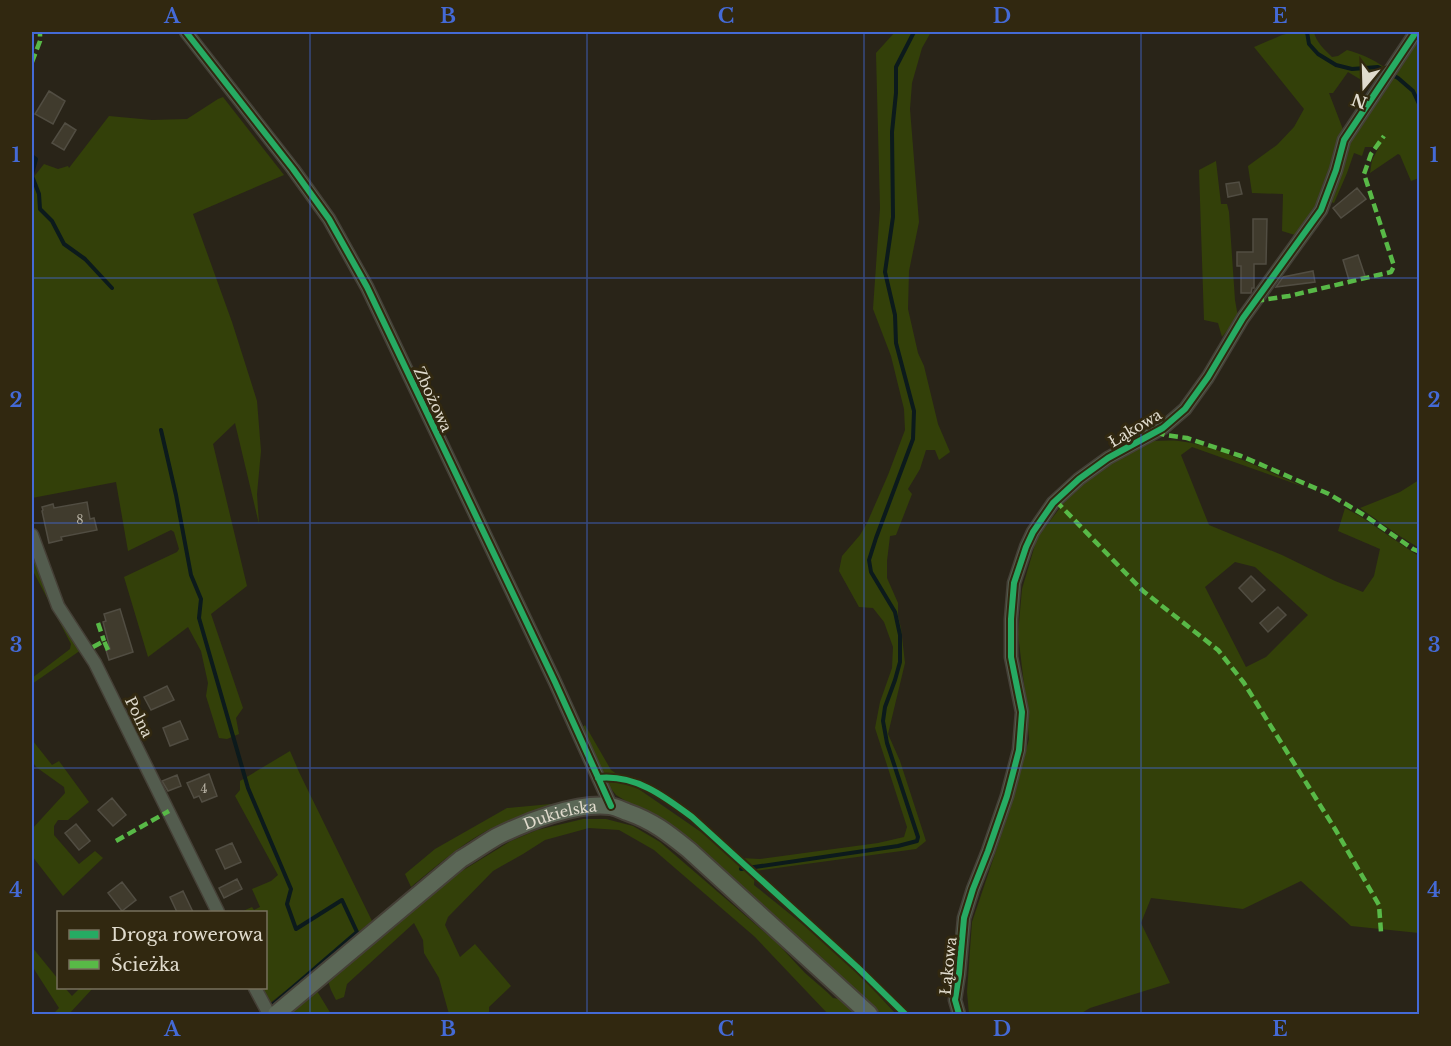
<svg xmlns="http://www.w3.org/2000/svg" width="1451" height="1046" font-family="'Libre Baskerville',serif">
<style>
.green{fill:#334009;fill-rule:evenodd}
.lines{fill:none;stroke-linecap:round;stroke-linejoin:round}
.stream{stroke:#0c1a1c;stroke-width:4}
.building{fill:#403b2d;stroke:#514d42;stroke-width:1.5}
.street-casing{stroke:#454037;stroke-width:15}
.secondary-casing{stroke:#454037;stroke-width:20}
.street{stroke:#535c4e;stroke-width:12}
.secondary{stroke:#5b6756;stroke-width:16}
.quiet{stroke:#58b947;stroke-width:4.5;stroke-dasharray:9 4.5;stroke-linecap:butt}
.cycleway-casing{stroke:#312810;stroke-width:10}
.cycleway{stroke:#26ab63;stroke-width:6}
.grid{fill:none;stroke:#446ad6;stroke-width:1.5;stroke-opacity:0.55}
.labels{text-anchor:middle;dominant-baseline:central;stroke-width:6;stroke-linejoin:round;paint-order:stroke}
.number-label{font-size:12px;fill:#b8b3a5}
.street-label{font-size:15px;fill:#e0dbcd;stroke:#312810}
.neatline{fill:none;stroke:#446ad6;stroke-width:2}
.grid-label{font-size:20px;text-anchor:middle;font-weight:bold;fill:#446ad6}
</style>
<rect width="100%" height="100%" fill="#292418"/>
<path class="green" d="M895,32H931L922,48L912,83L910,109L919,222L909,271L908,309L918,353L924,366L938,424L950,452L939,460L935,450H926L920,469L908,489L912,494L896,535L890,536L887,561V578L898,603V616L901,628L905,663L888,734L900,761L926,841L916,849L755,871L754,885L841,955L896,1014H879L769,911L677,831L644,809L629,803L616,795L605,781L581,728L585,725L611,770L701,832L725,852L740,858L760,859L878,843L904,837L907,827L875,728L880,702L892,668L893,647L884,622L873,608L859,607L839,571L842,556L860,535L867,523L888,475L905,430L904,409L891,356L873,309L880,208L876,53Z
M1291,32H1314C1316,42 1325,50 1332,57L1338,56L1347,50C1361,54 1373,59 1384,67L1377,80L1368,84L1348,72L1333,93H1329L1344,132L1419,32V178L1411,181L1400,155L1398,154L1370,173L1372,160L1379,147H1365L1362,156L1354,153L1347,173L1334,203L1323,199L1298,236L1282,231L1283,194L1252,193L1248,166L1277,145L1294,127L1304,109L1254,47L1282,35L1290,33Z
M223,97L284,175L193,214L232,322L257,401L261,451L257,494L259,524L235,423L213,444L247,586L211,614L243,708L236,718L239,734L227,739L219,738L206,696L208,683L201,651L188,627L148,657L124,577L177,552L179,549L174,532L171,530L128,551L116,482L32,498V179L44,164L58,169L68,166L69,168L109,116L152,120L187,119L218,99Z
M1216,161L1221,204H1227L1229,212L1235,300L1238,317L1222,337L1218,323L1204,320L1199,170Z
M1151,441C1160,441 1170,440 1179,441C1220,446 1266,471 1304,487L1192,447L1181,455L1209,525L1282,555L1335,581L1363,592L1374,576L1380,549L1338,531L1345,508L1360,516L1411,551L1419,556V933L1351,926L1301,881L1243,909L1151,898L1141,923L1170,983L1090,1008L1080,1014H969L967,992L972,922L1011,806L1029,739L1024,684L1018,634L1022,589L1037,538L1069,496L1103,466ZM1235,562L1255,567L1308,615L1266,657L1246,667L1205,587Z
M1419,480V548L1398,535L1360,508L1400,492Z
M32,544L81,650L32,684V678L70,649L71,644L32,569Z
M33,741L52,765L59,761L89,802L68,820H58L54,826V835L79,864L95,851L103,858L63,896L32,856V829L65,793L64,787L36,767L32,761V742Z
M290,751L299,772L372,921L269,1004L259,988H266V912H241L252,907L254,910L260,907L252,889L271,881L278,875L235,796L240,790V781Z
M583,801C550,809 516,815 486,831C459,846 435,867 411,887L405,874L435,849L507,808Z
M583,819H606L633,826L660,842L777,943L805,973L827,992L833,998L839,999L855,1014H828L755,937L654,850L619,830L589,828L545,840L523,854L493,871L448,917L445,925L460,957L475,944L511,986L489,1007V1014H449L439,978L424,953L423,940L414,923L347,984L344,997L336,1000L331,990L328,981L457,874L511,841L537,830Z
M32,947L58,979V988H65L72,996L80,988H93L69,1014H53L59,1008L32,966Z
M317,991L331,1014H290Z"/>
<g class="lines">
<path class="stream" d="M1307,32L1309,44L1318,54L1336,65L1352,69L1378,67L1398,78L1413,91L1420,106
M32,156L36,159L32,174
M32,176L39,194L40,209L52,221L64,244L85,259L112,288
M161,430L176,495L191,575L201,599L199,618L248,788L291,889L287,904L296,929L342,900L357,932L270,1007
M741,869L898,846L917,841L918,837L887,743L883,721L885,707L895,680L900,662V635L895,612L871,572L869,560L876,538L913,439L914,411L896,343L895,315L885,272L893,217L892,132L896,93V67L914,32"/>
</g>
<path class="building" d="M49,91L65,101L53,124L35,114Z
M65,123L76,130L64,150L52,143Z
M1239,182L1242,194L1228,197L1226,184Z
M1357,188L1366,199L1341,218L1333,208Z
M1253,219H1267L1266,264H1254V288H1252L1251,293H1241V266H1237V252H1253Z
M1358,255L1365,276L1349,280L1343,260Z
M1313,271L1315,282L1276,287L1283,277Z
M87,502L90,519L94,518L97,530L61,537L62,540L49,543L42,511L43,510L42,507L53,504L54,508Z
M1251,576L1265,590L1252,602L1239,588Z
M1278,607L1286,615L1268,632L1260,623Z
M120,609L133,652L109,660L106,650L110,649L103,622L106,621L104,614Z
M167,686L174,700L151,710L144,697Z
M180,721L188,739L170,746L163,728Z
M209,774L217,796L202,802L199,796L194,798L187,783Z
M177,775L181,786L168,791L162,781Z
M112,798L126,815L113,826L98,810Z
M76,824L90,841L79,850L65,833Z
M232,843L241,862L225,869L216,850Z
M237,879L242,889L224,898L219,888Z
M122,882L136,900L122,911L108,893Z
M183,891L193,912H177L170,897Z"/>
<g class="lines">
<defs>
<path id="street" d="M186,32L293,169L329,219L367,287L555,682L611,806
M32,535L58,606L95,663L218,912
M255,988L269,1014
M959,1014L955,1000L959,974L964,918L973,889L988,851L1007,796L1019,750L1022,712L1011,657V619L1014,583L1026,547L1033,532L1053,503L1079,479L1108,458L1163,428L1185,409L1208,377L1243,318L1321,210L1336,170L1344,140L1416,32"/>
<g id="secondary">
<path id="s1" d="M276,1014L461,859C473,852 484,844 496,837C526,822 576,802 610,806C616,807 622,810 627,812C653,821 668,833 689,850L869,1014"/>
</g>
</defs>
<use href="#street" class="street-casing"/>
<use href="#secondary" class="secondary-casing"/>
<use href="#street" class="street"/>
<use href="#secondary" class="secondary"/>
<path class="quiet" d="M32,62L40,41V32
M1255,301L1289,296L1391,272L1394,266L1364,174L1371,154L1384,136
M1156,432L1165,435L1187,438L1241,456L1329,494L1364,515L1413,549L1420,552
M1056,501L1143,591L1218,650L1244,683L1335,829L1379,905L1381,932
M98,623L104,641
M93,647L104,641L108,650
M116,841L169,811"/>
<defs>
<path id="cycleway" d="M186,32L293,169L329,219L367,287L555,682L611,806
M598,778C635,774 664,796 692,817L857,967L905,1014
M959,1014L955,1000L959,974L964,918L973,889L988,851L1007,796L1019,750L1022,712L1011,657V619L1014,583L1026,547L1033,532L1053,503L1079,479L1108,458L1163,428L1185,409L1208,377L1243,318L1321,210L1336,170L1344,140L1416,32"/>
</defs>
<use href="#cycleway" class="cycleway-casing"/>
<use href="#cycleway" class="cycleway"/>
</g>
<path class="grid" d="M310,32V1014M587,32V1014M864,32V1014M1141,32V1014M32,278H1420M32,523H1420M32,768H1420"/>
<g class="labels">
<g class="number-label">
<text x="80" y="519">8</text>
<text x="204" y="788">4</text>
</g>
<g class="street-label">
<text transform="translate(433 399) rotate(65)">Zbożowa</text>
<text transform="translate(1135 428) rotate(-31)">Łąkowa</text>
<text transform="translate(139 717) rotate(64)">Polna</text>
<text stroke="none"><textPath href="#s1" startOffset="351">Dukielska</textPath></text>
<text transform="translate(948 966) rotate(-84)">Łąkowa</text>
</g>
</g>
<rect width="1451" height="1046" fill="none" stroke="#312810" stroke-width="66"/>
<rect x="57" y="911" width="210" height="78" fill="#312810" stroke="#77705c" stroke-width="1.5"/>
<rect x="69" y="930" width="30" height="9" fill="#26ab63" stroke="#77705c" stroke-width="1.5"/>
<text x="111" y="941" font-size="18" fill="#e0dbcd">Droga rowerowa</text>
<rect x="69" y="960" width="30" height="9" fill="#58b947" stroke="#77705c" stroke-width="1.5"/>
<text x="111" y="971" font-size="18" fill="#e0dbcd">Ścieżka</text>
<g transform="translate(1364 87) rotate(199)" stroke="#312810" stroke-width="4.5" paint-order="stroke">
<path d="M0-4.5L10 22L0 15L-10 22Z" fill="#e0dbcd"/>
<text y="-9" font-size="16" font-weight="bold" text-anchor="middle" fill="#e0dbcd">N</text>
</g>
<rect x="33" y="33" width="1385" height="980" class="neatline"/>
<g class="grid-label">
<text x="172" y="23">A</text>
<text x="448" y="23">B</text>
<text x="726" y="23">C</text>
<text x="1002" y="23">D</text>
<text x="1280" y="23">E</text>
<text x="16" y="162">1</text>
<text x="1434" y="162">1</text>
<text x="16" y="407">2</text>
<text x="1434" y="407">2</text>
<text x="16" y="652">3</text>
<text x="1434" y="652">3</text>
<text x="16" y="897">4</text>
<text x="1434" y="897">4</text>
<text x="172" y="1036">A</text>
<text x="448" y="1036">B</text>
<text x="726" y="1036">C</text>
<text x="1002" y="1036">D</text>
<text x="1280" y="1036">E</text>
</g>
</svg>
